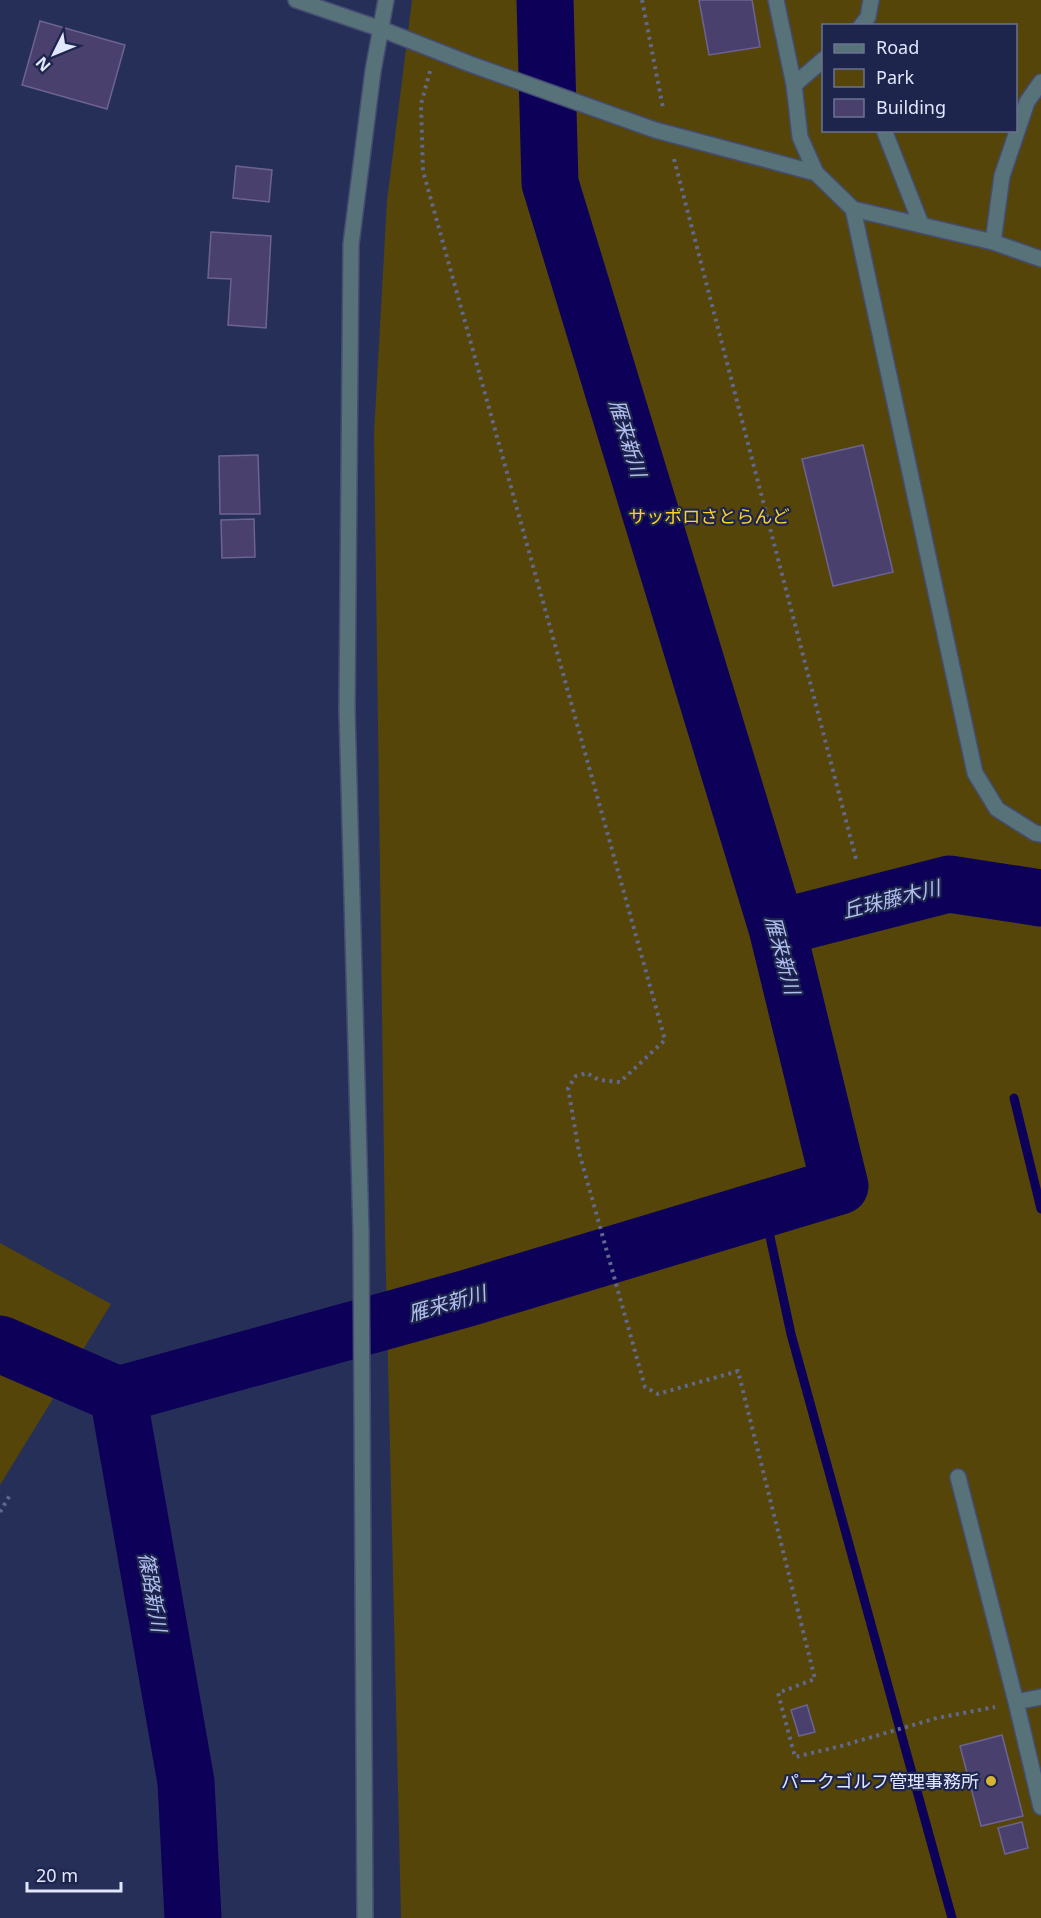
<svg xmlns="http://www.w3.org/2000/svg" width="1041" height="1918" font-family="'Noto Sans','Noto Sans JP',sans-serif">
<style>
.green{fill:#564509;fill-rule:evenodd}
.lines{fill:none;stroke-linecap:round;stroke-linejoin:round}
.stream{stroke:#0d0059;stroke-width:9}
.river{stroke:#0d0059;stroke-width:57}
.building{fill:#49406d;stroke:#6c6393;stroke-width:1.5}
.minor-casing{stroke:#444c72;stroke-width:18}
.path{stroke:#60688b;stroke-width:4;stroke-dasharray:3 4.5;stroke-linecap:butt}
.minor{stroke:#577278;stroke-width:15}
.poi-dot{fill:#d8b434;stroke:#1d254d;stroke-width:2}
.labels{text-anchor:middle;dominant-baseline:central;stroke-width:4.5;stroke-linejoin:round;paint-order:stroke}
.park-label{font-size:18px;fill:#fed129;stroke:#1d254d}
.poi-label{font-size:18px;fill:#e1e7fc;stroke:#1d254d;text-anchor:end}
.water-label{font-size:20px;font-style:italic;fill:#b2bfee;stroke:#1d254d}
</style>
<rect width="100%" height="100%" fill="#262f58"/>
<path class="green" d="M412,0H1041V1918H401L385,1234L374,434L387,201ZM824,26H1016V130H824Z
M0,1243L111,1304L0,1485Z"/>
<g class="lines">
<path class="stream" d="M1014,1098L1041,1209
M764,1209L791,1334L952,1918"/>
<path class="river" d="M777,928L949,884L1041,898
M0,1344L118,1395
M118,1395L468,1298L840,1186L777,928L550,183L545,0
M118,1395L186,1782L193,1918"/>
</g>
<path class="building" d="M699,0H752L760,47L709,55Z
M40,21L125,45L107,109L22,85Z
M236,166L272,170L269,202L233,198Z
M211,232L271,236L266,328L228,325L231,279L208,278Z
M863,445L893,572L833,586L802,459Z
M258,455L260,514H220L219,456Z
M254,519L255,557L222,558L221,520Z
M807,1705L815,1732L799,1736L791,1710Z
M1002,1735L1023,1816L981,1826L960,1746Z
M1022,1822L1028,1848L1005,1854L998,1828Z"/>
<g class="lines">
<defs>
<path id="minor" d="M296,0L381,29L470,64L655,130L816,173L853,209L993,242L1041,259
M776,0L794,85L800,137L816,173
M861,26L868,17L871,0
M794,85L824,59
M884,130L921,224
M853,209L975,773L997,809L1035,833L1041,834
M993,242L1002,176L1027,102L1041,82
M958,1477L1016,1702L1041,1807
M1016,1702L1041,1697
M365,1918L361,1232L347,710L351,244L373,71L386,0"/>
</defs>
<use href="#minor" class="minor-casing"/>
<path class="path" d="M642,0L663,108
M430,71L421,104L423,171L665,1040L620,1082L599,1080L587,1073L576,1076L568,1088L579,1152L645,1387L658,1394L738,1371L815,1679L778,1693L795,1757L841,1746L937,1718L995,1707
M674,159L856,859
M0,1512L10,1495"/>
<use href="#minor" class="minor"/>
</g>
<circle class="poi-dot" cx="991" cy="1781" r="6"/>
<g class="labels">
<g class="park-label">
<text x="709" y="516">サッポロさとらんど</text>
</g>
<g class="poi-label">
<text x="979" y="1781">パークゴルフ管理事務所</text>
</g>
<g class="water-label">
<text transform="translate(628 438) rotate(73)">雁来新川</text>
<text transform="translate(891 899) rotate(-14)">丘珠藤木川</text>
<text transform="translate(783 955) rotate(75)">雁来新川</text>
<text transform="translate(447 1303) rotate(-16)">雁来新川</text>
<text transform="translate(153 1592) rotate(80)">篠路新川</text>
</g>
</g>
<rect x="822" y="24" width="195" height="108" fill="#1d254d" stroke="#6b7393" stroke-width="1.5"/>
<rect x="834" y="44" width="30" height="9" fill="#577278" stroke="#6b7393" stroke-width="1.5"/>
<text x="876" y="54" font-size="18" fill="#e1e7fc">Road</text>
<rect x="834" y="69" width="30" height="18" fill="#564509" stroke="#6b7393" stroke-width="1.5"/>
<text x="876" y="84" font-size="18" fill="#e1e7fc">Park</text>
<rect x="834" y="99" width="30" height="18" fill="#49406d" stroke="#6b7393" stroke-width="1.5"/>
<text x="876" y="114" font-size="18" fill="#e1e7fc">Building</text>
<g transform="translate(54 54) rotate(227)" stroke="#1d254d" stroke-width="4.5" paint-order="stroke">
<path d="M0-4.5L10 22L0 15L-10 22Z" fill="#e1e7fc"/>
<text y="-9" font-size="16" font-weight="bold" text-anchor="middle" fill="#e1e7fc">N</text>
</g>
<path d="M27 1882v9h94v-9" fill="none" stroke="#e1e7fc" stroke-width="3"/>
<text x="36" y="1882" font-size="18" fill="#e1e7fc" stroke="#1d254d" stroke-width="4.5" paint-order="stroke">20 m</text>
</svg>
